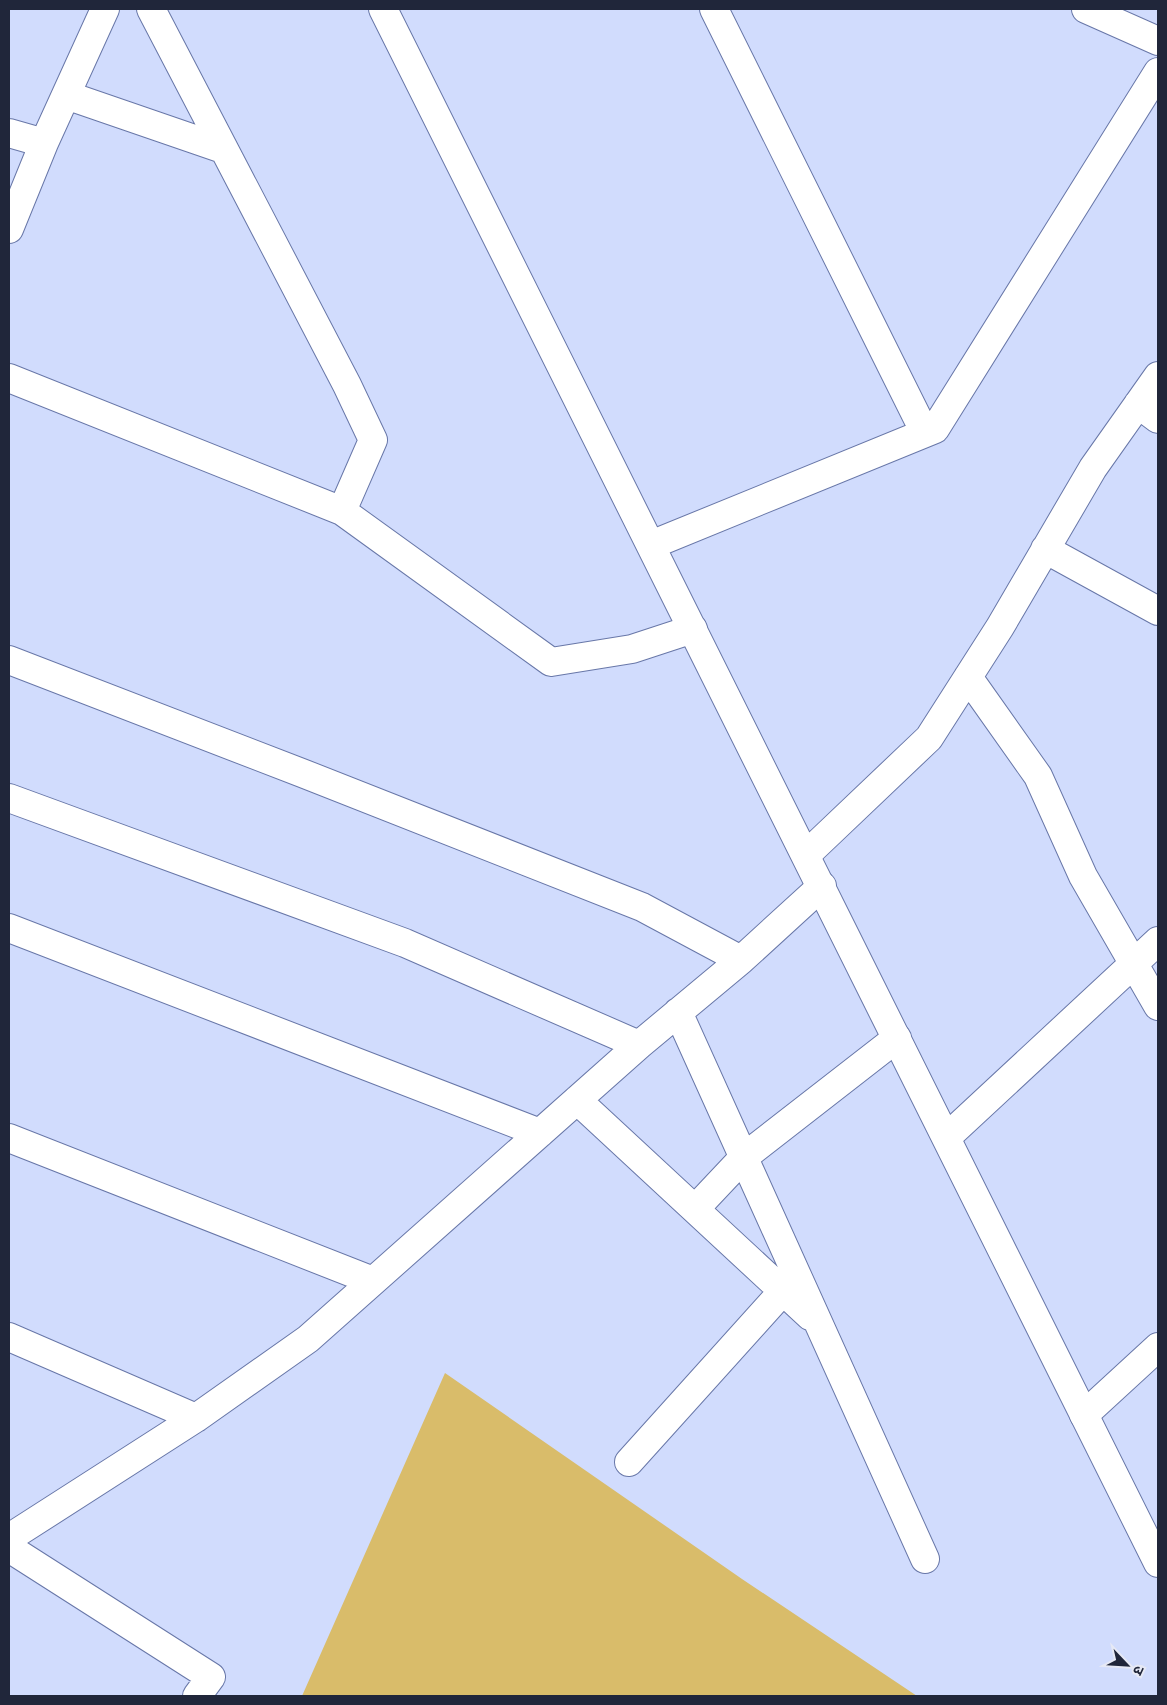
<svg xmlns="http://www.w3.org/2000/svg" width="1167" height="1705" font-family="'Fira Sans Condensed','Noto Sans Devanagari',sans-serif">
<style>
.green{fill:#d9bc6a}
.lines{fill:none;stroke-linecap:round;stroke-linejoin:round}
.minor-casing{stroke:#6877a8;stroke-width:30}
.major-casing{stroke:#6877a8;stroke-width:30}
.minor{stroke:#fff;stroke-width:28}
.major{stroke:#fff;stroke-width:28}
</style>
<rect width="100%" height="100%" fill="#d1dcfd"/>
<path class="green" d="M445,1373L742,1579L917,1696H302Z"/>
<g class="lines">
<defs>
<path id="minor" d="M151,9L347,385L373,440L342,511
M714,9L925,433
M1086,9L1158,41
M66,95L223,149
M9,133L44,143
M9,229L44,143L105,9
M9,378L342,511L551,662L632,649L693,629
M1138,404L1158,419
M651,545L935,429L1158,72
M1045,549L1158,611
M9,660L302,773L642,907L741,960
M968,677L1038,776L1083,876L1158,1006
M9,798L405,943L639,1045
M806,855L929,738L1000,627L1093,468L1158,376
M9,928L540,1133
M678,1012L925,1559
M577,1100L810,1316
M947,1137L1158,941
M9,1138L373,1281
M695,1209L744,1157L897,1038
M9,1337L196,1418
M1084,1415L1158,1347
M629,1462L783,1291
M9,1538L196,1418L308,1339L639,1045L741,960L822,886
M9,1548L211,1677L197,1696"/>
<path id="major" d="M383,9L1158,1563"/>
</defs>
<use href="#minor" class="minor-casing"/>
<use href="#major" class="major-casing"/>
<use href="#minor" class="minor"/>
<use href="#major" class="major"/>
</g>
<rect width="1167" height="1705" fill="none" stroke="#20263a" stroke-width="20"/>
<g transform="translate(1127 1665) rotate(115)" stroke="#e6e9f5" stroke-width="4" paint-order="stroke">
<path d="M0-4L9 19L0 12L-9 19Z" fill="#20263a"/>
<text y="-8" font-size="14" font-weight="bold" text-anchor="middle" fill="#20263a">उ</text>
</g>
</svg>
